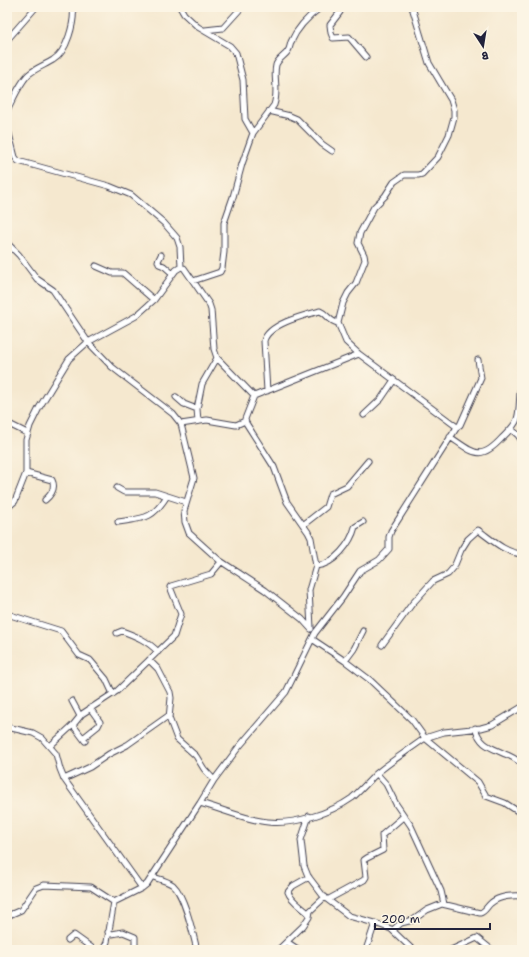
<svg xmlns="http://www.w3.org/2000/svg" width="529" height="957" font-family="'Shantell Sans',sans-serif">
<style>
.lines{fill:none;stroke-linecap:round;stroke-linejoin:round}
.minor-casing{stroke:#424051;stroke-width:7}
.minor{stroke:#fff;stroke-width:5}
</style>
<rect width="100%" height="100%" fill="#fcf5e5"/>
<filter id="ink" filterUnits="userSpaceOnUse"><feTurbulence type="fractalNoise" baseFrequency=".025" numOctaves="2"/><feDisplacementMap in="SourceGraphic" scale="8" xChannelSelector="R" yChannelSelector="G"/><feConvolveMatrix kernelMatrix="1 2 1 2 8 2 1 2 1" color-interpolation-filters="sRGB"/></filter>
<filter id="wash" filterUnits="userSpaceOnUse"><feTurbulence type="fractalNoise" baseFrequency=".012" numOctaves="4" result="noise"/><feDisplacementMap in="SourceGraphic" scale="16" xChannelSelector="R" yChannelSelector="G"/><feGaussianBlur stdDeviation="0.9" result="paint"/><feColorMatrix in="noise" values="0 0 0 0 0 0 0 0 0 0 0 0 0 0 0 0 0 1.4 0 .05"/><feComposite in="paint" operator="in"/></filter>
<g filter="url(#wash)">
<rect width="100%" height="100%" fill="#f5e8cf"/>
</g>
<g filter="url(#ink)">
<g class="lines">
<defs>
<path id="minor" d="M180,7L184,14L198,27L230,46L236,53L243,80L245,119L253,133L242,164L233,197L224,223V252L222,268L220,272L193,281
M341,7L340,12L330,25L331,33L333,38L349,37L366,57
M205,30L223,28L242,7
M7,40L36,7
M7,111C13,100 20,82 29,74C36,68 45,65 53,60C67,52 75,22 73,7
M269,111L290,116L297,119L322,144L332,151
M7,126L15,157L18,161L109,186L131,195L164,223L177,238L180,247L181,267
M253,133L274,105C279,90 273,77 276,65C278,59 285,56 288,51C290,48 290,45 291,42C297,28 309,16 321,7
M7,243L19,255L37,279L53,290L88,342L136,316L154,300L176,270L181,267L184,268L209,304L211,310L214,349L217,358L254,396L359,354L457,427L391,531L389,537V549L379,560L360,571L343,597L315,633L312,639L345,661L370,680L412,720L425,738C409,750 391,761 376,774C368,782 360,791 352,798C331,813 294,825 268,822C246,820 222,809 200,803L147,884L142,888L114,902L107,942L103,950
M161,255L158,261L159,264L164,266L173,274
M96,266L112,273H123L154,300
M359,354L346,342L338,323L343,303L348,293L356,283L365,260L364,255L358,243L360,233L374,207L385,196L394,182L404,175H418L422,174L438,157L449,135L454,117V110L451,100L429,63L412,7
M267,391L264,341C268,324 305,315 320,311C328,314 328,321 338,323
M254,396L245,419L246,423L274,467L287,502L308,532L311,538L316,566L309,590L311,628
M176,397L184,404L197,409
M364,415L381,399L394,380
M198,421L197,409L202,384L217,358
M7,423L27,433
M181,424L207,420L236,425L245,421
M457,427L460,425L481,378L478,360
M511,429L518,435L522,441
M450,437C474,453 480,462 502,438C508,432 515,426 517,419C521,407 518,394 522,382
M26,473L52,480C56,488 51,495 45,500
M117,488L124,492H155L186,502
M7,508L15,501L26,473V440L30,426L39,408L69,359L88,342L112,367L173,414L181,424L194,478L184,511L185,522L189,533L219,560L265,590L302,619L311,629
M118,522C144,518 152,520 167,496
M303,525L326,507L330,494L347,486L368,461
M316,566C334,565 351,543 355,527L363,522
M7,614L61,631L79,655L90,660L106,679L113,694
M117,633L122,631C136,636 148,641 158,652
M382,645L412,604L433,581L448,574L454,567L461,550L468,539L478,530C491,539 505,553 522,554
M149,660L158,669L170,692L171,698L169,718L177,739L196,756L204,769L214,780
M345,661L354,649L363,631
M72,701L80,716
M73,725L85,741
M7,727L33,733L42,738L56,754L60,769L64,779L142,888
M475,728C481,746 490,747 505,754C511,756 517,760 522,764
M83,738L98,726L100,722L90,708
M425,738L478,782L486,796L505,803L522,814
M425,738L444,732L481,728L492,725L522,707
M50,746L73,725L82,714L117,691L174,636L181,614L170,587L171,586L211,574L221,562
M377,774L386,784L396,804L411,826L441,891L444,904
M64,779L90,767L109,754L127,745L168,716
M200,803L214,780L238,748L286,692L312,639
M309,816L301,840L304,866L308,876L324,897L349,916L375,923L391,929L413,950
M153,877C159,879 168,881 173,885C185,896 193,934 197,950
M309,877L293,886L288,892C291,901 302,907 309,914
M329,899L364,880L366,877L364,860L367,858L383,850L382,835L404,816
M7,916L21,910L36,888L44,885L91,887L114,902
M393,930L401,923L413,920L427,910L442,904L480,913C485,912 487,906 491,903C499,896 513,895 522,896
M108,932L112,934L123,932L135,937V950
M68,940L74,935L95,950
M287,942L299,950
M278,950L303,926L309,917L310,911L325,897
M366,950L375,923
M451,950L477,938L492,950"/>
</defs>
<use href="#minor" class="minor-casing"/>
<use href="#minor" class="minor"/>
</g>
</g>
<rect width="529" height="957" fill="none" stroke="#fcf5e5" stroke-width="24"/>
<g transform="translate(483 46) rotate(168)" stroke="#fcf5e5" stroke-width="3" paint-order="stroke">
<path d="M0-3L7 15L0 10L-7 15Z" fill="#22223b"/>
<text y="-6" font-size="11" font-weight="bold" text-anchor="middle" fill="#22223b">B</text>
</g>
<path d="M375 923v6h115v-6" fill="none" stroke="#22223b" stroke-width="2"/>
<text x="381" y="923" font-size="12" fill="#22223b" stroke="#fcf5e5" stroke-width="3" paint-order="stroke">200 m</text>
</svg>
